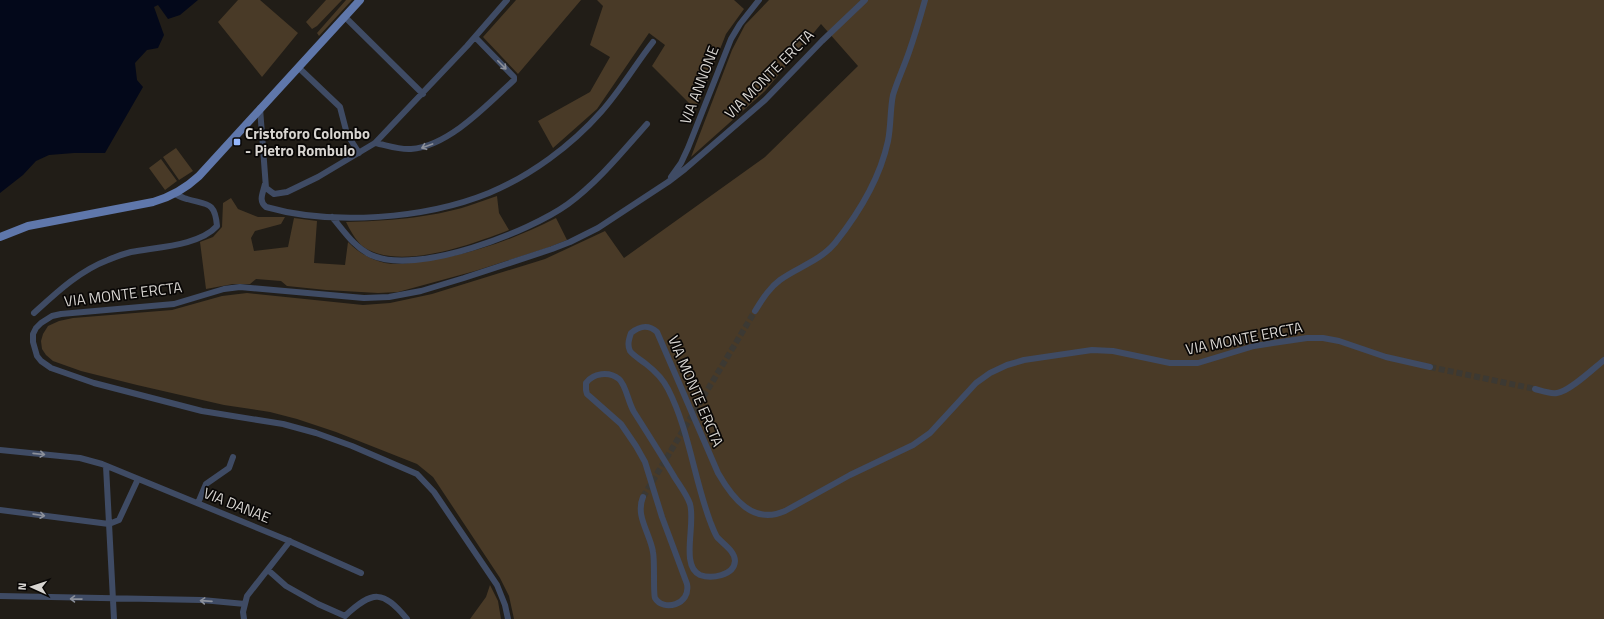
<svg xmlns="http://www.w3.org/2000/svg" width="1604" height="619" font-family="'Titillium Web',sans-serif">
<style>
.green{fill:#493a27}
.water{fill:#03081a}
.lines{fill:none;stroke-linecap:round;stroke-linejoin:round}
.minor-tunnel{stroke:#3c3933;stroke-width:6;stroke-dasharray:6 3;stroke-linecap:butt}
.minor{stroke:#3f4b64;stroke-width:6}
.major{stroke:#5f77ab;stroke-width:8}
.oneway{stroke:#8c909a}
.poi-dot{fill:#95b7fd;stroke:#090706;stroke-width:1.5}
.labels{text-anchor:middle;dominant-baseline:central;stroke-width:3.5;stroke-linejoin:round;paint-order:stroke}
.street-label{font-size:15px;fill:#d8d5d1;stroke:#090706}
.poi-label{font-size:15px;font-weight:bold;fill:#d8d5d1;stroke:#090706;text-anchor:start}
</style>
<rect width="100%" height="100%" fill="#211d17"/>
<path class="green" d="M238,0H260L298,33L262,77L218,22Z
M326,0H342L317,26L312,29L306,22Z
M346,0H352L319,36L317,33Z
M516,0H581L518,74L483,37Z
M597,0H734L744,9L726,34L696,110L652,66L665,45L649,33L597,109L553,148L538,121L590,92L610,57L590,45L603,6Z
M769,0H1604V619H514L509,596L500,578L433,477L417,464L336,432L297,419L270,412L224,405L137,385L81,371L53,361L46,355L42,349L41,341L43,334L48,326L59,321L73,318L172,310L222,296L247,293L363,305L390,303L432,294L545,259L605,231L624,258L765,157L858,66L821,24L765,91L691,157L732,50L745,25Z
M176,148L193,171L179,180L163,157Z
M161,159L177,181L165,190L149,168Z
M497,196L499,213L509,230C473,244 396,273 361,245C355,239 350,230 346,222C384,221 431,218 468,206C478,203 487,199 497,196Z
M231,198L238,209L258,217H285L281,224L255,231L251,238L254,251L288,247L294,218L317,221L314,263L345,265L348,242C359,253 370,259 385,263C398,265 410,263 422,261C471,255 512,240 556,218L567,240L547,248L475,271L398,292L378,293L326,290L287,286L281,281L256,279L250,284H233L206,289L200,242L213,237L222,227L223,203Z
M490,585L498,601L501,619H470L486,597Z"/>
<path class="water" d="M0,0H198L180,15L168,19L158,5L154,7L164,35L158,48L147,50L135,63L137,80L143,87L105,153H74L49,155L36,161L23,175L0,193Z"/>
<g class="lines">
<path class="minor-tunnel" d="M1430,367L1535,389
M643,497L755,311"/>
<path class="minor" d="M345,17L423,94
M298,67L340,107L347,134L359,153
M260,108L266,188L274,194L287,192L318,177L375,143L467,46L507,0
M375,143C386,145 399,150 411,149C449,146 487,105 514,80V77L475,37
M671,177L681,163L688,148L731,39L740,24L759,0
M265,184C263,193 258,201 266,207C332,226 425,219 489,193C530,176 571,146 601,112C620,91 635,65 653,42
M332,217C344,231 354,247 371,255C417,276 529,232 568,204C598,182 622,152 647,124
M755,311C762,300 769,288 780,280C798,267 820,261 835,243C859,213 880,178 888,141C891,126 890,110 893,95C897,81 904,67 909,52C915,35 920,18 925,0
M34,313C56,293 79,271 108,260C115,257 123,254 131,252C156,247 199,246 217,226C215,201 207,205 187,199C183,198 179,196 175,194
M1535,389C1542,391 1549,394 1557,393C1569,392 1594,368 1604,360
M0,450L80,458L102,464L287,540L361,573
M106,466L114,619
M643,497C635,516 650,533 653,552C655,562 653,593 655,598C663,612 691,605 687,584L662,517L645,462L636,446L621,424L587,394L586,390V383C593,373 609,371 619,379C626,385 628,402 634,412C648,434 662,456 675,478C680,486 687,495 690,504C696,524 680,566 700,575C711,579 734,576 735,561C735,551 723,544 717,537C714,532 712,526 710,521C694,478 689,430 668,389C663,379 655,371 646,364C641,360 634,356 630,351C627,345 629,339 631,333C640,326 648,324 657,332L718,473C733,499 753,525 785,511L850,475L913,445L930,433L976,383L990,373L1007,365L1024,360L1092,350L1113,351L1170,363H1198L1254,346L1307,338H1323L1339,341L1386,357L1430,367
M198,503L206,484L229,468L233,457
M0,510L109,524L119,520L138,479
M268,570L286,586L318,604L345,616
M0,596L202,600L245,604
M345,616C373,590 383,590 407,619
M244,619L243,612L247,596L290,541
M508,619L505,605L497,585L434,492L417,474L352,446L316,433L283,424L202,411L94,383L51,368L41,361L37,356L33,342V334L36,328L41,323L52,316L61,314L174,304L224,289L240,287L364,298L389,297L421,291L464,278L552,249L570,242L598,228L668,182L685,169L765,100L822,41L865,0"/>
<path class="major" d="M0,237L28,226L153,202C171,197 185,189 199,176L360,0"/>
</g>
<defs><path id="oneway-shaft" d="M-6 0H5M1.5-3L5.5 0L1.5 3" fill="none" stroke-width="1.6" stroke-linecap="round" stroke-linejoin="round"/></defs>
<g class="oneway">
<use href="#oneway-shaft" transform="translate(502 65) rotate(45)"/>
<use href="#oneway-shaft" transform="translate(427 146) rotate(160)"/>
<use href="#oneway-shaft" transform="translate(39 454) rotate(6)"/>
<use href="#oneway-shaft" transform="translate(39 515) rotate(8)"/>
<use href="#oneway-shaft" transform="translate(76 599) rotate(-179)"/>
<use href="#oneway-shaft" transform="translate(206 601) rotate(-176)"/>
</g>
<rect class="poi-dot" x="233" y="138" width="8" height="8" rx="2"/>
<g class="labels">
<g class="street-label">
<text transform="translate(769 74) rotate(-45)">VIA MONTE ERCTA</text>
<text transform="translate(699 85) rotate(-69)">VIA ANNONE</text>
<text transform="translate(123 294) rotate(-7)">VIA MONTE ERCTA</text>
<text transform="translate(1244 338) rotate(-11)">VIA MONTE ERCTA</text>
<text transform="translate(696 391) rotate(67)">VIA MONTE ERCTA</text>
<text transform="translate(237 505) rotate(22)">VIA DANAE</text>
</g>
<g class="poi-label">
<text x="245" y="133">Cristoforo Colombo<tspan x="245" dy="17">- Pietro Rombulo</tspan></text>
</g>
</g>
<g transform="translate(32 587) rotate(273)" stroke="#090706" stroke-width="3" paint-order="stroke">
<path d="M0-3L7 15L0 10L-7 15Z" fill="#d8d5d1"/>
<text y="-6" font-size="11" font-weight="bold" text-anchor="middle" fill="#d8d5d1">N</text>
</g>
</svg>
